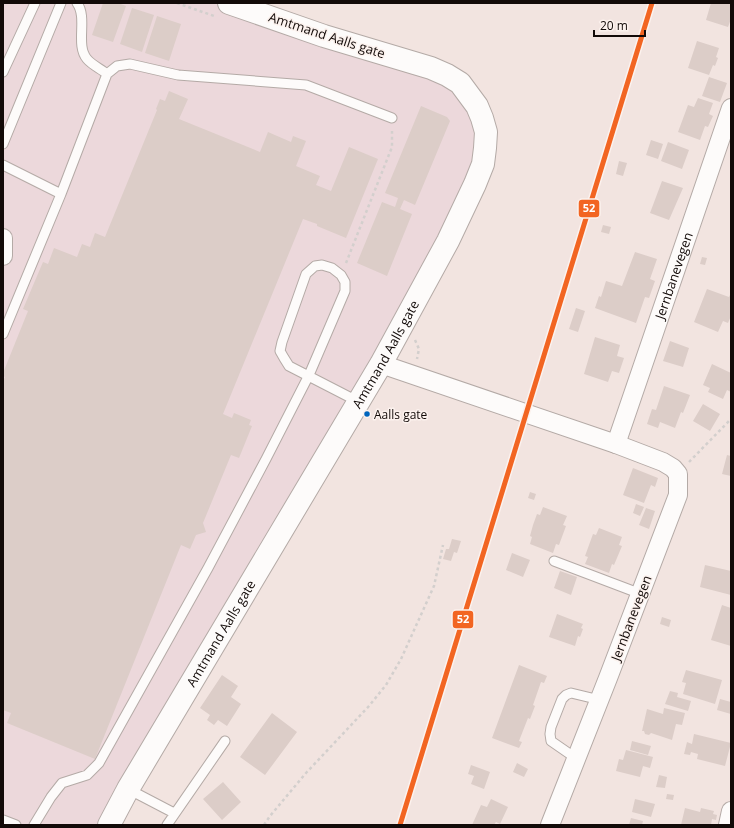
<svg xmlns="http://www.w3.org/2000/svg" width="734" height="828" font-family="'Open Sans',sans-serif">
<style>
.industrial{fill:#ecd8db}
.building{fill:#dccdc8}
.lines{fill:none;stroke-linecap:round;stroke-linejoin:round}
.lane-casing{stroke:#b4aaa6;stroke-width:11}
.street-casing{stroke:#b4aaa6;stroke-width:20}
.secondary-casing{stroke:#b4aaa6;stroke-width:24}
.path{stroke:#d3cfcd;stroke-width:2.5;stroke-dasharray:3 3;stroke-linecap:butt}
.lane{stroke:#fdfbfa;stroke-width:9}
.street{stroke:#fdfbfa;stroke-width:18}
.secondary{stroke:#fdfbfa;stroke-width:22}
.rail-1-casing{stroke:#fcf2ee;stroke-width:8}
.rail-1{stroke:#f26522;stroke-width:5}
.bus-dot{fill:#0065bd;stroke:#fcf2ee;stroke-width:1.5}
.labels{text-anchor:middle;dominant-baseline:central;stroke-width:3;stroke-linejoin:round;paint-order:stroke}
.bus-label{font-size:12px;fill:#120a08;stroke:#fcf2ee;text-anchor:start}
.street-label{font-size:13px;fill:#120a08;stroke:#fcf2ee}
.line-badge{stroke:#fcf2ee;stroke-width:1.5}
.badge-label{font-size:11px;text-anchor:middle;font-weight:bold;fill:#fff}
</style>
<rect width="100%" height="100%" fill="#f2e4e0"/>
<path class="industrial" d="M3,3H216L468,93L485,148L381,364L110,825H3Z"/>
<path class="building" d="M103,3H118L126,6L113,42L92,35Z
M711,3H731V19L728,27L706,20Z
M132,8L154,15L142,52L120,44Z
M157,16L181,24L169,61L145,53Z
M697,41L719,48L716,57L718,58L715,66L713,65L709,75L688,68Z
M709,77L727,83L720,102L702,96Z
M169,91L188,99L179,119L260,152L268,132L291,142L293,136L306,141L296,166L320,176L316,185L331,191L349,147L378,159L346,238L317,226V224L303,219L223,414L232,418L234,413L251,420L249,425L252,426L239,458L231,455L203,523L206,532L196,535L190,549L181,545L95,759L7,723L11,713L3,710V381L5,377L3,376V373L28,311L23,309L43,262L48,264L54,248L77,257L82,244L90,247L95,233L105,237L157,110L156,109L160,99L165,101Z
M698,98L713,103L709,114L713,116L708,127L705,126L700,140L678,132L688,105L694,107Z
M421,106L447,117L450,121L415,205L404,200L400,209L412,214L387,276L357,263L382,202L395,207L398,198L385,193Z
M651,140L663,144L658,159L646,155Z
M668,142L689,150L682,169L661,161Z
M619,161L627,163L623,176L616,174Z
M662,181L683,188L669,220L650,213Z
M603,225L611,227L609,234L601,232Z
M635,252L657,259L650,279L655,281L649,298L645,297L636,323L595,308L599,296L601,297L606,281L622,286Z
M702,257L707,258L705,265L700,264Z
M707,289L729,297L731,293V316L728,323L723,321L718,332L694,322Z
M576,308L585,311L578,332L569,329Z
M595,337L620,345L617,356L624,358L619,373L612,371L608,382L584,374Z
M670,341L689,348L683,367L663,361Z
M712,364L731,373V392L727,390L723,399L708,392L710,388L703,385Z
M664,386L690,395L683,413L681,412L675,428L660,422L658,428L647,424L652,409L656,410Z
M703,404L720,414L710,431L693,421Z
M727,455L731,456V476L722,474Z
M633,468L658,478L655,487L651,485L644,503L623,495Z
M530,492L536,494L534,500L528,498Z
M636,504L644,507L640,516L633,513Z
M543,507L567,516L563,525L566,526L559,545L556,544L553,553L530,544L532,537L530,536L533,525L537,514L540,515Z
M646,508L655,511L649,529L639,525Z
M599,528L622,537L619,545L622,546L614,565L612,564L609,573L585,564L588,557L585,556L593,534L596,535Z
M452,539L461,541L457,553L454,552L451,561L443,559L446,549H449Z
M512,553L530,560L523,577L506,570Z
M705,565L731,571V595L700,587Z
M560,571L577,577L571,595L554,588Z
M722,605L731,608V646L711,640Z
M557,614L583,624L581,628L583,629L580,637L578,636L575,646L549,637Z
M662,617L671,620L669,627L660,624Z
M519,665L547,676L544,683L541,682L533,705L535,706L530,719L528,718L519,741L522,742L519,748L492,738Z
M686,670L722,680L715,704L683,694L686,683L682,682Z
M222,675L238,686L231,697L241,704L227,726L218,720L214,725L207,720L210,715L200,708Z
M670,691L678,693L677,697L691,701L688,711L665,704Z
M720,699L731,702V714L717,710Z
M664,708L685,713L682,725L676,724L672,740L651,733L649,735L645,734L644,731H642L647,709L663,714Z
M272,713L297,732L265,775L240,757Z
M694,734L731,743L725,766L697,759L698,754L691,752L690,755L684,754L687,742L692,744Z
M632,741L651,746L648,755L630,750Z
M626,750L653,757L650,768L643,766L640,777L616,771L619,759L623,760Z
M517,763L528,769L524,777L513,772Z
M471,765L490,772L484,789L471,784L474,776L468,774Z
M659,775L667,777L665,788L656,787Z
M223,782L241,802L222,820L203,799Z
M667,794L674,795L673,800L666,799Z
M491,799L508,807L500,824L496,822L494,825H472L481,805L487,807Z
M635,799L655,804L651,817L632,812Z
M685,808L700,812L701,808L714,811L713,814L717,815L716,820L712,819L711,825H681Z
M631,818L643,821L642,825H629Z"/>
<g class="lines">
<defs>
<path id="lane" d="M77,3C88,18 75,45 87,59C92,65 101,69 107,74
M3,72L35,3
M3,144L61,3
M3,165L61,194
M3,334L61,194L107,74L117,66L130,64L178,75L306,85L392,118
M554,561L641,594
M577,759L551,741L550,734L551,727L562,699L566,695L571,693L600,700
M128,789L174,813
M3,820L16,825
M34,825L51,797L62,783L87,775L99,763L208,568L266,459L309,375L345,291V282L341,275L332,268L322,265L315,266L306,274L282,342L280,351L284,358L289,366L359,402
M167,825L225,741"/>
<g id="street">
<path d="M3,238V256"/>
<path d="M381,364L616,444L663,462L673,468L678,474V495L608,678L550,825"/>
<path id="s1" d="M616,444L731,108"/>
<path d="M728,825L731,811"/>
</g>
<g id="secondary">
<path id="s2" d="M109,825L128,789L381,364L448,241L475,184L483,164L485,148L486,132L482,118L477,106L460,83L447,75L431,68L324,36L229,3"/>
</g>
</defs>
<use href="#lane" class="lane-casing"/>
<use href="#street" class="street-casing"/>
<use href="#secondary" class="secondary-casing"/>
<path class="path" d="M177,3L214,16
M346,263L392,147V131
M415,340L419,349L417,359
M689,462L731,419
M264,825L270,816L306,773L369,706L386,685L401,659L434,586L443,545"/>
<use href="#lane" class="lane"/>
<use href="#street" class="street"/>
<use href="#secondary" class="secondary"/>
<defs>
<path id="rail-1" d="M400,825L652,3"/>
</defs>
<use href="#rail-1" class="rail-1-casing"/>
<use href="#rail-1" class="rail-1"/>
</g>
<circle class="bus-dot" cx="367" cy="414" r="3.5"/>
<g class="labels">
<g class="bus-label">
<text x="374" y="414">Aalls gate</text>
</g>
<g class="street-label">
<text transform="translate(327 35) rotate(18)">Amtmand Aalls gate</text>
<text stroke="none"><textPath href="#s1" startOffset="178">Jernbanevegen</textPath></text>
<text stroke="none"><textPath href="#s2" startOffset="546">Amtmand Aalls gate</textPath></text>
<text transform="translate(631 618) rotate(-69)">Jernbanevegen</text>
<text stroke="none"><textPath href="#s2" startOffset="222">Amtmand Aalls gate</textPath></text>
</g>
</g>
<g class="line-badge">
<rect x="578" y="199" width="22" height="19" rx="4" fill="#f26522"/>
<rect x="452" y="610" width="22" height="19" rx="4" fill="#f26522"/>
</g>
<g class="badge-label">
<text x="589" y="212">52</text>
<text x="463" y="623">52</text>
</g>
<rect width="734" height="828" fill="none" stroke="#120a08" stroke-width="8"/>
<path d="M594 30v6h51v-6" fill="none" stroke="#120a08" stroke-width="2"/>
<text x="600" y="30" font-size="12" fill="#120a08" stroke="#fcf2ee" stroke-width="3" paint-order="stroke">20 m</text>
</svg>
